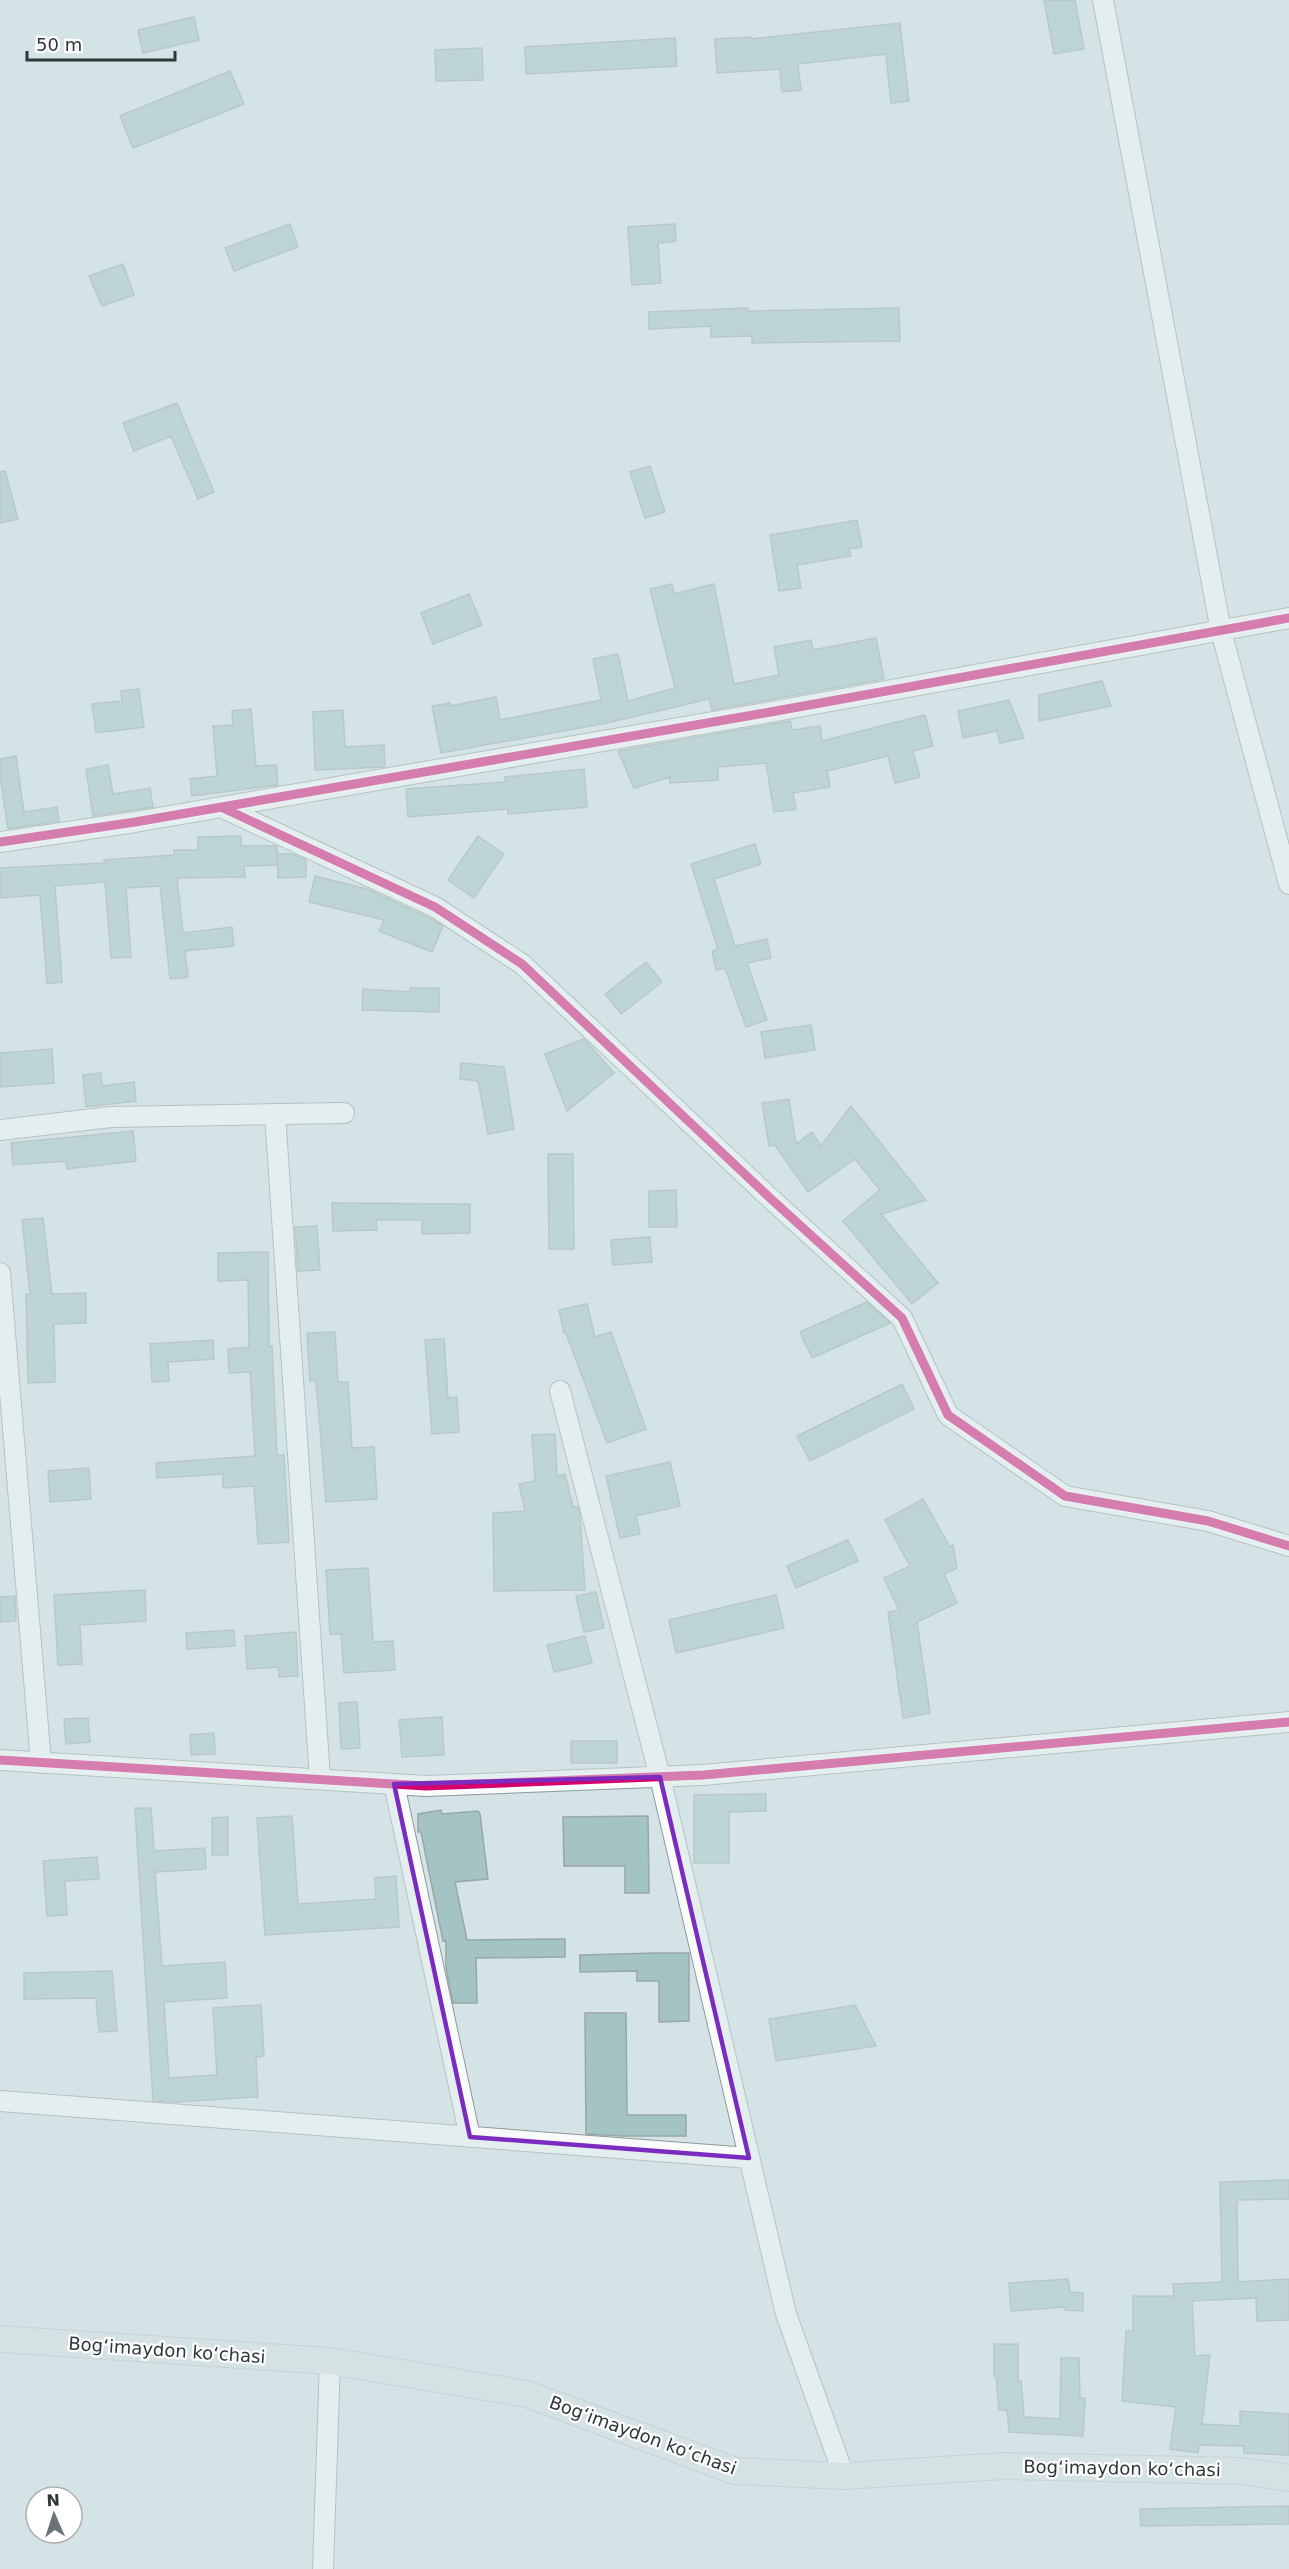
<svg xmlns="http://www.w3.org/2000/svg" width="1289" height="2569" font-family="'DejaVu Sans',sans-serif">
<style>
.building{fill:#a4c3c5;stroke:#9aa6a7;stroke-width:1.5}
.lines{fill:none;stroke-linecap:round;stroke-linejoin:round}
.minor-casing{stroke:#8e999a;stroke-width:22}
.major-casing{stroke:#b7bebf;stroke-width:28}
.minor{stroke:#f9fbfb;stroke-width:20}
.major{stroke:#d4dfe0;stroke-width:26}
.cycleway-casing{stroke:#fff;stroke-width:13}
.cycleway{stroke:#d6006c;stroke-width:9}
.marked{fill:none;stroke:#7b2cbf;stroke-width:4.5;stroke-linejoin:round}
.labels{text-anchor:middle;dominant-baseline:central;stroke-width:4.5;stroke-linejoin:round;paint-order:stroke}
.street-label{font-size:18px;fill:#2e3839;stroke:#fff}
</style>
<rect width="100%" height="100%" fill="#d4e3e5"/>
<path class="building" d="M1044,0H1075L1084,49L1054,54Z
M194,17L199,40L143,53L138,30Z
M900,23L909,101L891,103L886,54L798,64L801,90L782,92L780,69L717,73L715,39L751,37V39Z
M675,38L677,66L526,74L525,47Z
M482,48L483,80L436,81L435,50Z
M230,71L244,104L133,148L120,116Z
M290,224L298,247L234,271L225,248Z
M675,224L676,241L658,243L661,283L632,285L628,227Z
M123,264L134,295L102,306L89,276Z
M748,308V311L899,308L900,341L752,343V336L711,337V326L649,329V312Z
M177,403L214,492L198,499L171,436L134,451L123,423Z
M650,466L665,512L645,518L630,472Z
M5,471L18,519L0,523V472Z
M857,520L862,547L849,549L851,556L797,565L801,588L779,591L770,535Z
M672,584L674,594L714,584L734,684L779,675L774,647L811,640L813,650L876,638L884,679L712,710L709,699L607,723L441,753L432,706L450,703V706L496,697L500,720L601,700L593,659L618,654L628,701L675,688L650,589Z
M469,594L482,625L433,644L421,613Z
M1102,681L1111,706L1039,721V695Z
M139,689L144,727L96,733L92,704L122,701L121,691Z
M1009,700L1024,738L1000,743L997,731L963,738L958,711Z
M251,709L256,766L276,765L278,785L192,796L190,779L217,776L213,726L233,725L232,711Z
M343,710L345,747L384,745L385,767L315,770L313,712Z
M925,715L933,746L913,751L920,777L895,783L888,756L827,771L830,787L793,793L796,809L774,812L766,763L718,767V780L670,783V777L634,788L618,751L790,721L792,730L820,726L822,741Z
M16,756L24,812L57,807L59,821L8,829L0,776V759Z
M108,765L113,794L150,788L153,807L93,816L86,769Z
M584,769L587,807L508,814V809L408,817L406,789L505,782V777Z
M241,836V846H277V865L244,866L245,877L177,878L183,933L232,927L234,946L185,951L188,977L170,979L160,886L126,888L131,957L111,958L105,882L55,886L62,982L47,984L40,895L0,898V868L104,863V860L174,855V850H198V837Z
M478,836L504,854L474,898L448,880Z
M755,844L761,864L714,879L735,946L767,939L771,958L747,963L767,1020L746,1027L725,968L716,970L712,951L718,949L691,864Z
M277,854H293L306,860V877L278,878Z
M315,876L367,889L429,918L443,926L432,952L379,931L384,920L309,902Z
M646,962L662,982L621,1014L605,994Z
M410,988H439V1012L362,1010L363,989L410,992Z
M811,1025L815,1050L765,1058L761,1032Z
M584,1039L614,1073L567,1111L545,1054Z
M52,1049L54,1083L0,1087V1053Z
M461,1063L504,1067L514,1129L488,1134L478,1081L460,1079Z
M101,1073L102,1086L134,1082L136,1101L86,1107L83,1075Z
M789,1099L796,1144L812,1132L821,1146L851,1106L926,1200L881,1214L938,1283L912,1304L843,1221L880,1190L855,1159L808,1192L775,1145L769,1146L762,1103Z
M133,1131L136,1161L67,1169L66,1161L13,1165L11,1143Z
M548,1154H573L574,1249H549Z
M676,1190L677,1227H649V1191Z
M332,1203L470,1204V1233L422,1234V1220H376L377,1230L333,1231Z
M43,1218L52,1294L86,1293V1323L54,1324L55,1382L28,1383L26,1294H30L22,1220Z
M317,1226L320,1270L298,1271L295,1227Z
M650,1237L652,1262L613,1265L611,1240Z
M268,1252L269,1346H272L277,1455H284L289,1542L258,1544L254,1486L223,1488V1474L157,1478L156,1463L255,1456L250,1372L229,1373L228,1349L249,1347L248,1280L218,1281V1253Z
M867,1302L890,1323L812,1358L800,1332Z
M587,1304L595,1337L611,1332L646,1429L607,1443L566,1333H564L559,1310Z
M335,1332L338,1382H348L352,1448L374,1447L377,1499L326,1502L316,1380L310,1381L307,1333Z
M444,1339L448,1398L457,1397L459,1432L432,1434L425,1340Z
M213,1340L214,1359L168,1362L169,1381L152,1382L150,1344Z
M902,1384L914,1409L810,1461L797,1436Z
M555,1434L557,1476L565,1474L573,1507H578L580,1516L585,1590L494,1591L493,1513L525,1511L519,1484L535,1481L532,1435Z
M670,1462L680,1506L636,1516L640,1534L620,1538L606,1476Z
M89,1468L91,1499L50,1502L48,1471Z
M923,1499L950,1547L953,1545L957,1568L944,1574L957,1603L917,1622L930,1713L903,1718L888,1612L899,1610L884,1578L910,1566L885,1520Z
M848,1540L858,1561L796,1588L787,1566Z
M368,1568L373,1642L393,1641L395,1670L344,1673L341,1634H330L326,1570Z
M145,1590L146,1621L80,1625L82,1664L58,1665L54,1595Z
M596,1592L604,1628L584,1632L576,1596Z
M776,1595L784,1628L676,1653L669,1620Z
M15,1596L16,1621L0,1622V1597Z
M234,1630L235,1646L187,1649L186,1633Z
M296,1632L298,1676L279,1677L278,1667L247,1669L245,1636Z
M585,1636L592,1663L554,1672L547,1645Z
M357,1702L360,1748L341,1749L339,1703Z
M442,1717L444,1755L402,1757L399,1720Z
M88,1718L90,1742L66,1744L64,1719Z
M214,1733L215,1754L191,1755L190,1735Z
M571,1741H617V1763H571Z
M766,1794V1811L729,1812V1863H694V1795Z
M135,1808H151L154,1851L205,1848L206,1869L155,1872L162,1966L225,1962L227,1998L164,2002L169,2078L217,2075L213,2008L261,2005L264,2056L256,2057L258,2097L176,2102L153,2101Z
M441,1810L442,1814L478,1811L480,1814L488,1879L455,1882L467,1940L565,1939V1957L476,1958L477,2003H453L446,1968V1940L443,1941L421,1832H418V1814Z
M292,1816L298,1904L376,1899L375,1878L396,1876L399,1927L265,1935L257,1818Z
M648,1816L649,1893H625V1866H564L563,1817Z
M228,1817V1855H212V1818Z
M97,1857L99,1879L65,1881L67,1915L47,1916L43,1861Z
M658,1953H689V2021L659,2022V1981H637V1971L580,1972V1955Z
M112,1971L117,2031L99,2032L96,1998L24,1999V1973Z
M855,2005L876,2046L776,2061L769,2019Z
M585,2013H626L627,2115H686V2136H622L586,2134Z
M1289,2180V2199L1237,2200L1238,2282L1289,2279V2320L1257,2321L1256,2298L1192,2301L1195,2356L1210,2355L1202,2424L1240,2426V2411L1289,2414V2455L1244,2453V2446L1199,2445L1198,2453L1170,2449L1176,2407L1122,2401L1126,2331H1133V2296H1174L1173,2284L1222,2282L1220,2182Z
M1068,2279L1070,2292L1083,2293V2311L1065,2310V2307L1011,2311L1009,2283Z
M994,2344H1018V2382L1021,2381L1024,2417L1060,2419L1061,2358H1079L1080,2398H1085L1083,2436L1009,2432L1007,2410H999L996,2376H994Z
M1289,2506V2524L1141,2526L1140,2509Z"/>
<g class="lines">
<defs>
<path id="minor" d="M1103,0L1221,631L1289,884
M221,807L435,907L522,964L770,1198L902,1318L948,1415L1065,1496L1208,1521L1289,1546
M0,842L135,822L765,713L1289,618
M275,1114L320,1779
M0,1130L111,1117L344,1113
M0,1273L41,1763
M560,1391L660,1777L786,2314L844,2476
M0,1760L426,1786L703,1775L1289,1722
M394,1784L470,2137
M0,2101L749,2158
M323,2569L330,2361"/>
<path id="major" d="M0,2339L330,2361L527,2394L735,2471L844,2476L1004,2466L1242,2471L1289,2478"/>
</defs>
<use href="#minor" class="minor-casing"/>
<use href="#major" class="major-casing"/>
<use href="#minor" class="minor"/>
<use href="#major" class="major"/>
<defs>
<path id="cycleway" d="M221,807L435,907L522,964L770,1198L902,1318L948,1415L1065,1496L1208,1521L1289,1546
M0,842L135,822L765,713L1289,618
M0,1760L426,1786L703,1775L1289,1722"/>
</defs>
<use href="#cycleway" class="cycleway-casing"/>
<use href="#cycleway" class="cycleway"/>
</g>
<path d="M0 0H1289V2569H0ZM660,1777L749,2158L470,2137L394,1784Z" fill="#d4e3e5" fill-opacity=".55" fill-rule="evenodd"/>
<path class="marked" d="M660,1777L749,2158L470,2137L394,1784Z"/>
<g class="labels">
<g class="street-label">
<text transform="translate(167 2350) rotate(4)">Bogʻimaydon koʻchasi</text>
<text transform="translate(643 2435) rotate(20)">Bogʻimaydon koʻchasi</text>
<text transform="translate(1122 2468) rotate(1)">Bogʻimaydon koʻchasi</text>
</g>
</g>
<g transform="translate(54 2515) rotate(357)"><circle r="28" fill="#ffffff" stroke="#abafb0" stroke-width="1.5"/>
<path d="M0-4.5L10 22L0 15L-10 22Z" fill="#687475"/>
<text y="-9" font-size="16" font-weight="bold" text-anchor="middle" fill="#2e3839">N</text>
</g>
<path d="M27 51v9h148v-9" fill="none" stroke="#2e3839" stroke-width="3"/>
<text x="36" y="51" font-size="18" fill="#2e3839" stroke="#ffffff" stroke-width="4.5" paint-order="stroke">50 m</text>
</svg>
